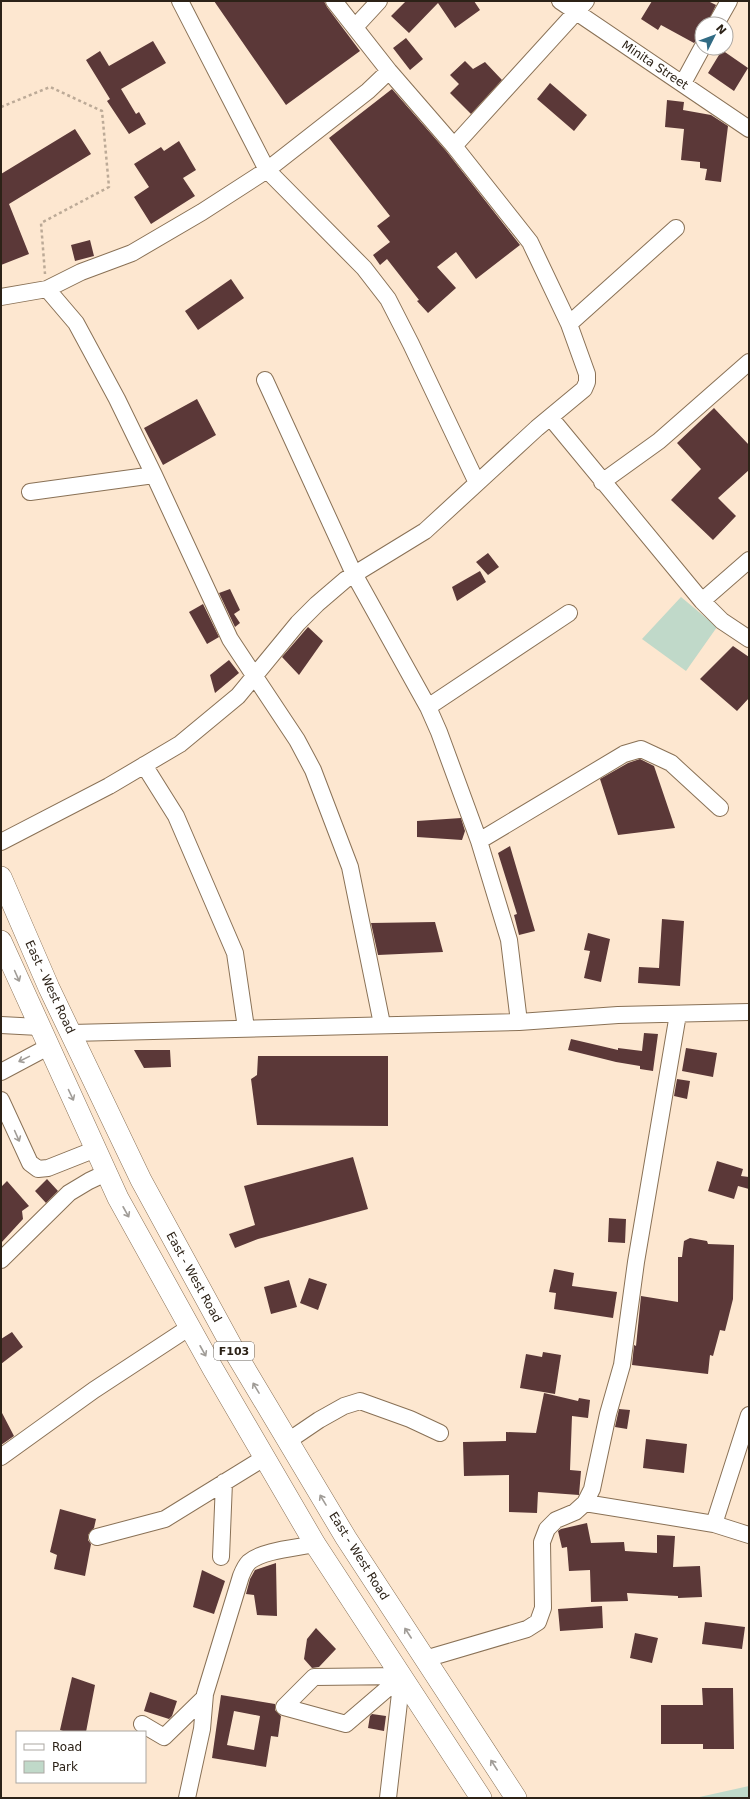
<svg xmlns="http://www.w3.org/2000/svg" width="750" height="1799" font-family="'DejaVu Sans',sans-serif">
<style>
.green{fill:#c0d9c9}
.building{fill:#5b3838;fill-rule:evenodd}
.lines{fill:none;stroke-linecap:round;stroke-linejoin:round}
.minor-casing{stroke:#897156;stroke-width:18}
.major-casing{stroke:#897156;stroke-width:22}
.path{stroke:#bcaa97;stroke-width:2.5;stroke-dasharray:3 3;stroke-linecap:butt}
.minor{stroke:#fff;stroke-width:16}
.major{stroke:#fff;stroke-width:21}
.oneway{stroke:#a09c97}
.labels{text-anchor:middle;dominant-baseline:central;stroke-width:4;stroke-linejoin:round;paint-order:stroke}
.shield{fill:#fff;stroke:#6b645d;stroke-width:1}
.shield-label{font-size:11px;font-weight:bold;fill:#2c2217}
.street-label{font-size:12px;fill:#2c2217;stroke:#fff}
</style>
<rect width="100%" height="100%" fill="#fde7d0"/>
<path class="green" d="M681,597L717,627L686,671L642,639Z
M749,1786V1798H695Z"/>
<path class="building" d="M214,1H324L327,7L360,51L286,105Z
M406,1H474L480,10L455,28L438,3L409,33L391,16Z
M652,1H708L716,5L707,24H702V35L694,43L661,25L658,30L641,19Z
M406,38L423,59L410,70L393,48Z
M153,41L166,63L121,89L136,114L139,112L146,124L129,134L107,101L110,99L86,60L100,51L109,66Z
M722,50L748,68L734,91L708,73Z
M465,61L473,69L485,62L502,80L471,114L450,93L459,84L450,75Z
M550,83L587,115L574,131L537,99Z
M392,89L447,152L520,245L476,279L456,252L437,267L456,288L428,313L417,301L419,300L387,259L380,265L373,255L390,242L377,226L390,216L329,138Z
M667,100L684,102L683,110L711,115L728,126L721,182L705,180L707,169L700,168V162L681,160L684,129L665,127Z
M75,129L91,154L9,204L29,254L1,265V174Z
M179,141L196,170L183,178L195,196L151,224L134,197L149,187L134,164L161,147L164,151Z
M90,240L94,256L75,261L71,245Z
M231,279L244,298L198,330L185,311Z
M197,399L216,435L163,465L144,428Z
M714,408L749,445V470L718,498L736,516L713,540L671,500L701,469L677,443Z
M488,553L499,567L488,575L476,562Z
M480,571L486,582L457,601L452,587Z
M230,589L240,610L234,614L240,623L235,627L219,593Z
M203,604L219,637L207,644L189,612Z
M308,627L323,641L299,675L282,657Z
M733,646L749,657V698L737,711L700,679Z
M229,660L239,673L215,693L210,675Z
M640,759L654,766L675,828L618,835L600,779L628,763Z
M461,818L465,831L462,840L417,837V821Z
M510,846L535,931L519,935L514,915L517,914L498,853Z
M662,919L684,921L680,986L638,983L639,967L659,968Z
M435,922L443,952L378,955L371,923Z
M588,933L610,939L601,982L584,978L590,951L584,950Z
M644,1033L658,1034L653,1071L640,1069V1066L616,1062L568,1050L571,1039L618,1050V1048L642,1051Z
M686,1048L717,1053L713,1077L682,1071Z
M134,1050H170L171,1067L144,1068Z
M258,1056H388V1126L257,1125L251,1079L257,1075Z
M677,1079L690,1081L687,1099L674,1096Z
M353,1157L368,1209L258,1239L235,1248L229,1234L255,1225L244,1186Z
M717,1161L743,1169L741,1176L749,1177V1189L738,1186L734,1199L708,1191Z
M47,1179L58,1191L46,1203L35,1191Z
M7,1181L29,1206L22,1211L23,1219L1,1243V1187Z
M609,1218L626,1219L625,1243L608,1242Z
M690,1238L707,1241L708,1244L734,1245L733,1299L725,1331L720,1330L713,1356L710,1355L708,1374L632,1365L634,1345L636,1346L641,1296L678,1302V1257H682L684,1241Z
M554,1269L574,1273L572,1286L617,1292L613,1318L554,1309L556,1293L549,1292Z
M309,1278L327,1284L318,1310L300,1303Z
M289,1280L297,1307L271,1314L264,1287Z
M12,1332L23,1347L1,1364V1339Z
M543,1352L561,1355L555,1394L520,1388L526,1354L542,1357Z
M544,1393L578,1401L579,1398L590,1400L588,1418L572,1416L570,1470L581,1471L579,1495L538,1492L537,1513L509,1512V1475L464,1476L463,1442L506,1441V1432L536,1433Z
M619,1409L630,1410L627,1429L615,1427Z
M1,1411L14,1436L1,1445Z
M646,1439L687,1444L684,1473L643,1468Z
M60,1509L96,1519L94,1528L88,1535V1540L91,1544L85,1576L54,1569L57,1555L50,1552Z
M587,1523L591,1543L624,1542L625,1551L657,1553V1535L675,1536L673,1567L700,1566L702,1597L678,1598V1596L627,1593L628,1601L591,1602L590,1570L569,1571L567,1547L562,1548L558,1531L561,1529Z
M276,1563L277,1616L257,1615L254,1595L246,1594L250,1579L255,1570Z
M202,1570L225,1581L214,1614L193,1607Z
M602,1606L603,1628L560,1631L558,1609Z
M705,1622L745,1627L742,1649L702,1644Z
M316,1628L336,1649L319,1667L312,1668L304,1659L307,1639Z
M635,1633L658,1638L652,1663L630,1658Z
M72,1677L95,1685L86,1732H66L60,1730Z
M702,1688H733L734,1749H703V1744H661V1705H703Z
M150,1692L177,1701L172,1716L169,1719L144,1711Z
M221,1695L275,1704V1710L281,1716L278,1737L271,1736L266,1767L212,1758ZM234,1711L260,1716L254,1750L227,1745Z
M372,1714L386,1716L384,1731L368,1728L370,1716Z"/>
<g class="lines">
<defs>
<path id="minor" d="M180,1L267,170L364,268L388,299L411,344L477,483
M560,1L749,129
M716,24L729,1
M355,27L379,1
M683,83L702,48
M454,146L586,1
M47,289L76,323L117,399L154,475L230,639L297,740L313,770L350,867L382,1024
M1,297L47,289L81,272L132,253L202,212L267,170L368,91L389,71
M569,324L676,228
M265,380L354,574L428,707L439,732L479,841L509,940L519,1022
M550,417L702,601L722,621L749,639
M602,482L659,441L749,362
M30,492L154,475
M702,601L749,560
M428,707L569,613
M144,765L176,816L235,953L246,1028
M479,841L624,754L641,749L671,763L720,808
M1,842L109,786L180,744L238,696L298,623L317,604L345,580L425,531L537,428L584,389L587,382V374L569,324L530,242L454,146L389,71L334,1
M1,1025L39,1027
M71,1033L519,1022L618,1015L749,1012
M1,1072L48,1047
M1,1100L30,1163L38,1169L48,1168L96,1149
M1,1260L69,1193L89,1181L108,1172
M288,1441L319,1420L344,1406L360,1401L410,1419L440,1433
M1,1457L94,1390L190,1327
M585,1503L714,1524L749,1535
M714,1524L749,1415
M97,1537L165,1519L264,1458
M221,1557L224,1482
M425,1659L527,1629L538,1622L543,1608L542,1542L547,1529L556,1520L575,1512L585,1503L592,1489L608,1414L622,1365L636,1262L678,1014
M402,1676L346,1724L284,1707L314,1677Z
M142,1724L164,1737L204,1698
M187,1798L202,1729L205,1694L241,1576C243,1571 245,1566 249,1562C263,1550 297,1548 315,1544
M388,1798L402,1676"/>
<path id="major" d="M1,877L49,988L141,1180L236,1354L346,1538L516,1798
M1,941L118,1198L213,1369L315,1544L481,1798"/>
</defs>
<use href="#minor" class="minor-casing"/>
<use href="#major" class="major-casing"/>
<path class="path" d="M1,107L50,87L102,111L109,187L41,223L45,274"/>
<use href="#minor" class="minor"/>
<use href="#major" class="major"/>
</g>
<defs><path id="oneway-shaft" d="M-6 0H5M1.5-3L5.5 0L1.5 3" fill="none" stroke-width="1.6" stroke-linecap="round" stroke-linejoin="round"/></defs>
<g class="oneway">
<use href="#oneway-shaft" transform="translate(17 976) rotate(66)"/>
<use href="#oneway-shaft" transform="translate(24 1059) rotate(154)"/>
<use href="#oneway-shaft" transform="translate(71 1095) rotate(65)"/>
<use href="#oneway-shaft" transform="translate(17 1136) rotate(66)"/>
<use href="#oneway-shaft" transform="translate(126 1212) rotate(61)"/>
<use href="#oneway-shaft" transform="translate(203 1351) rotate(61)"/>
<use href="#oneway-shaft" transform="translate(256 1388) rotate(-121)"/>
<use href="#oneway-shaft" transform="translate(323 1500) rotate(-121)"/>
<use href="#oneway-shaft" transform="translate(408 1633) rotate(-123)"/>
<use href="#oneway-shaft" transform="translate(494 1765) rotate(-123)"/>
</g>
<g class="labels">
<rect class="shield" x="214" y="1342" width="40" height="18" rx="3"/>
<g class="shield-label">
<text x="234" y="1351">F103</text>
</g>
<g class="street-label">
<text transform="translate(655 65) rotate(34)">Minita Street</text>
<text transform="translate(50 987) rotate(65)">East - West Road</text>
<text transform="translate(194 1277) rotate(61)">East - West Road</text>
<text transform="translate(359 1556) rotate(58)">East - West Road</text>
</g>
</g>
<rect width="750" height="1799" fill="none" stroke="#2c2217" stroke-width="4"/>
<rect x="16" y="1731" width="130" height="52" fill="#ffffff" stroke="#aba7a2"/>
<rect x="24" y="1744" width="20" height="6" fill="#ffffff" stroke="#aba7a2"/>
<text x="52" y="1751" font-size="12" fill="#2c2217">Road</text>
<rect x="24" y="1761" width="20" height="12" fill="#c0d9c9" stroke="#aba7a2"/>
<text x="52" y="1771" font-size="12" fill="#2c2217">Park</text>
<g transform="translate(714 36) rotate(48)"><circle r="19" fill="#ffffff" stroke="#aba7a2"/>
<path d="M0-3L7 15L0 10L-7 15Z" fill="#316b84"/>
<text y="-6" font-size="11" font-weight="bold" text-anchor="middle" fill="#2c2217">N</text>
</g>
</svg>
